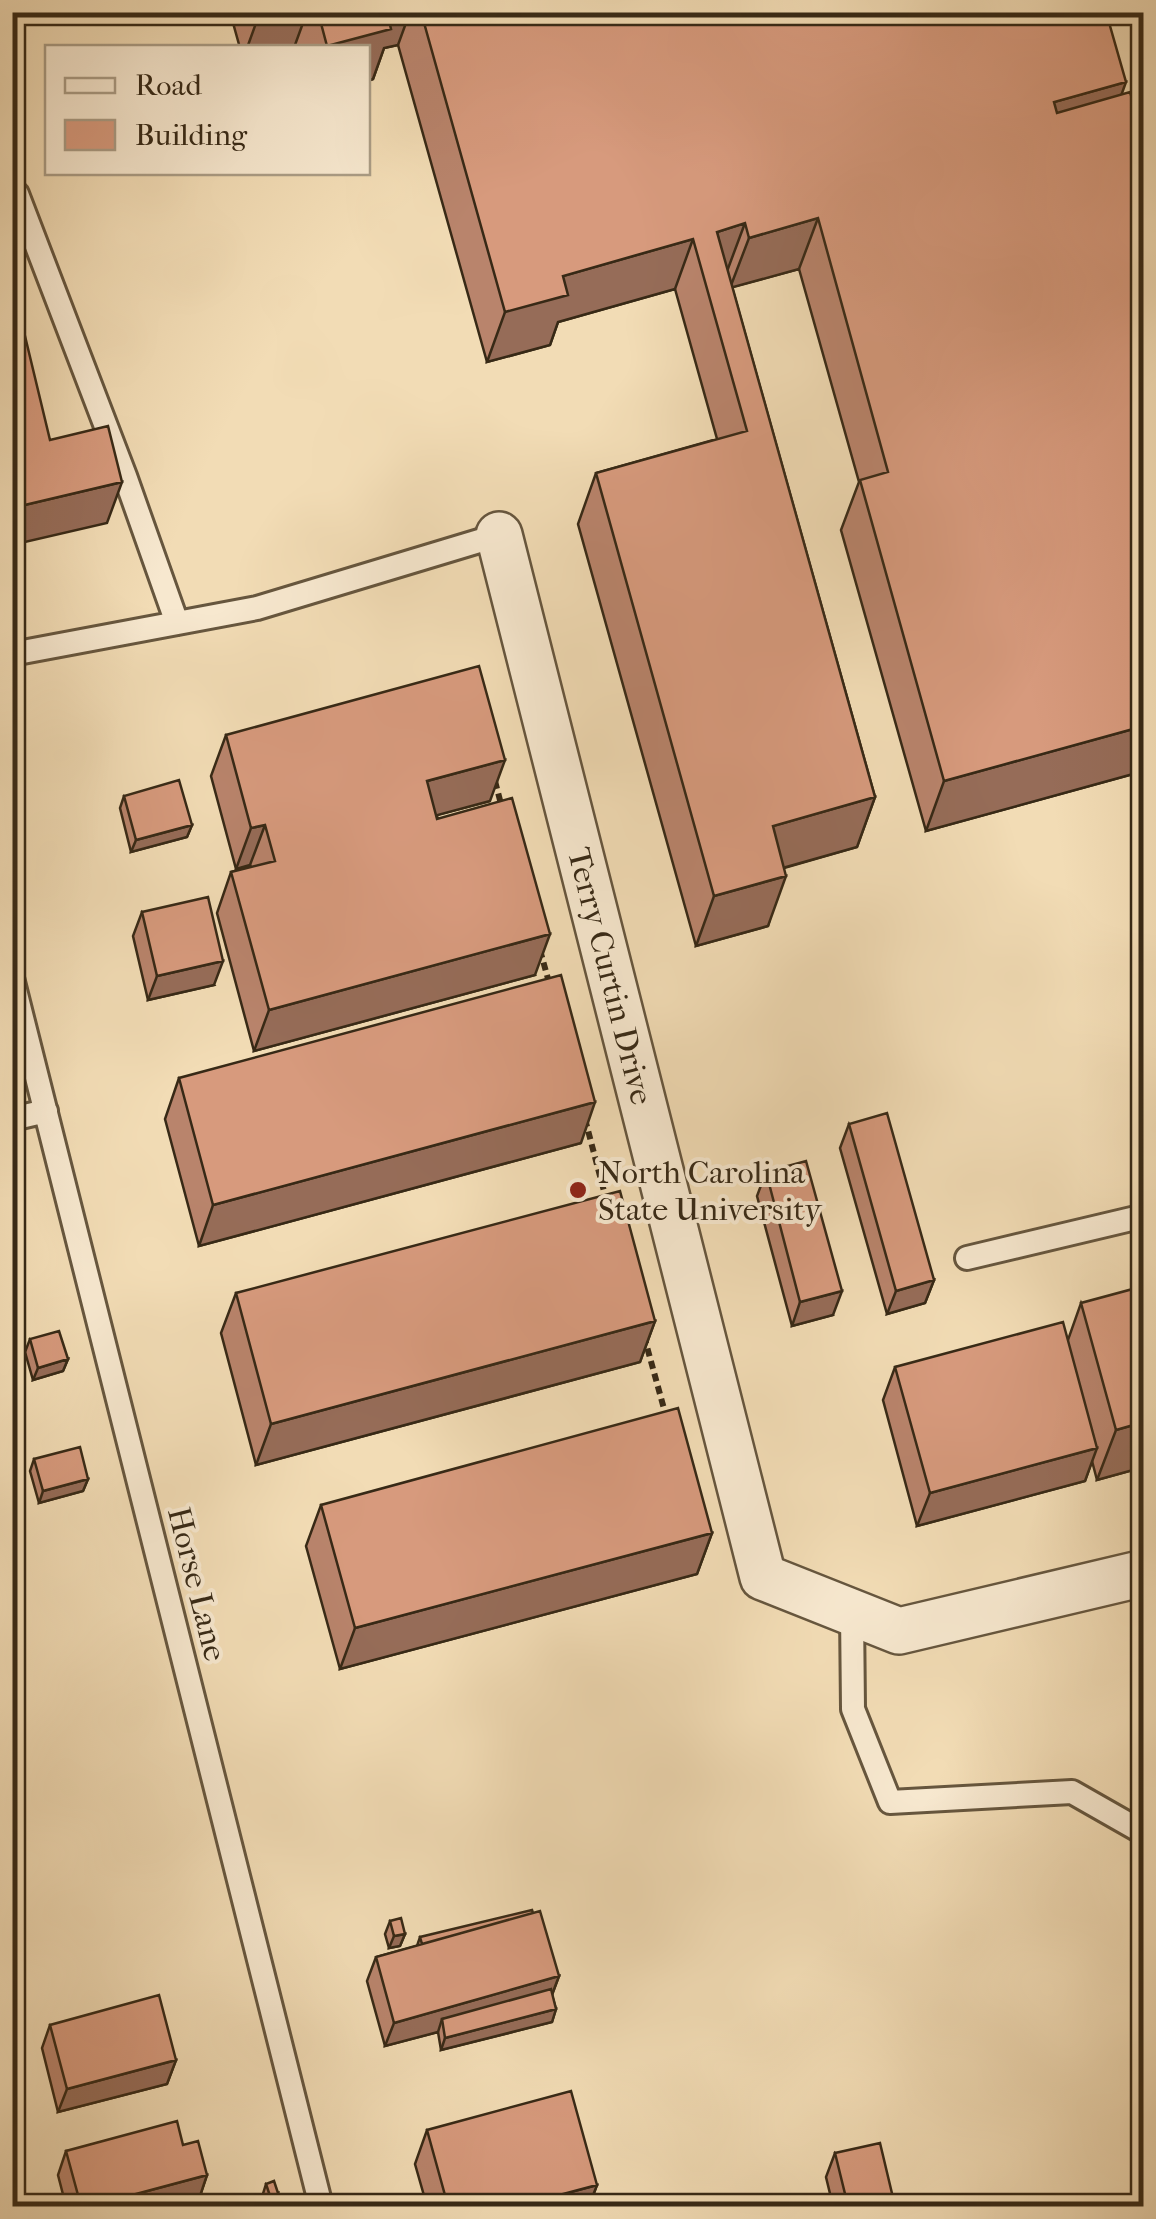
<svg xmlns="http://www.w3.org/2000/svg" width="1156" height="2219" font-family="'IM FELL French Canon',serif">
<style>
.lines{fill:none;stroke-linecap:round;stroke-linejoin:round}
.service-casing{stroke:#66563e;stroke-width:28}
.minor-casing{stroke:#66563e;stroke-width:50}
.path{stroke:#372916;stroke-width:6;stroke-dasharray:8 5;stroke-linecap:butt}
.service{stroke:#f7e8cf;stroke-width:22}
.minor{stroke:#f7e8cf;stroke-width:45}
.wall{fill:#b9846c;stroke:#372916;stroke-width:2.5}
.shaded-wall{fill:#966c58;stroke:#372916;stroke-width:2.5}
.building{fill:#d79a7d;stroke:#372916;stroke-width:2.5}
.poi-dot{fill:#8f2418;stroke:#f7e8cf;stroke-width:4}
.labels{text-anchor:middle;dominant-baseline:central;stroke-width:8;stroke-linejoin:round;paint-order:stroke}
.street-label{font-size:32px;fill:#372916;stroke:#f7e8cf}
.poi-label{font-size:32px;fill:#372916;stroke:#f7e8cf;text-anchor:start}
</style>
<rect width="100%" height="100%" fill="#f2dcb5"/>
<filter id="stains"><feTurbulence type="fractalNoise" baseFrequency=".002" numOctaves="4"/><feColorMatrix values="0 0 0 0 .2 0 0 0 0 .09 0 0 0 0 .02 0 0 0 .5 -.17"/></filter>
<radialGradient id="worn" r=".72"><stop offset=".6" stop-color="#630" stop-opacity="0"/><stop offset="1" stop-color="#630" stop-opacity=".3"/></radialGradient>
<g class="lines">
<defs>
<path id="service" d="M12,193L17,194L125,476L177,623
M12,654L257,608L499,535
M12,978L321,2206
M12,1119L46,1111
M967,1258L1144,1216
M852,1612L853,1709L890,1802L1072,1792L1144,1833"/>
<g id="minor">
<path id="s1" d="M499,535L763,1577L899,1631L1144,1573"/>
</g>
</defs>
<use href="#service" class="service-casing"/>
<use href="#minor" class="minor-casing"/>
<path class="path" d="M495,781L502,808
M540,950L550,986
M585,1119L606,1199
M644,1336L666,1416"/>
<use href="#service" class="service"/>
<use href="#minor" class="minor"/>
</g>
<path class="wall" d="M230,12H1106L1121,95L1144,771L926,831L841,530L859,482L799,269L732,287L875,797L857,847L784,868L768,926L696,946L578,524L596,473L717,439L675,289L558,322L550,345L487,362L398,45L384,48L373,79L368,81V48H296L295,45L286,48H240Z
M226,735L490,801L436,815L535,975L254,1051L217,913L231,872L251,867L250,865L236,869L211,776Z
M124,796L192,825L187,837L131,852L120,808Z
M142,912L214,985L148,1000L133,936Z
M179,1078L581,1143L199,1246L165,1119Z
M849,1124L934,1280L925,1303L887,1314L840,1148Z
M766,1172L833,1315L792,1326L757,1196Z
M236,1293L655,1321L640,1362L256,1465L221,1333Z
M1081,1303L1144,1467L1097,1480L1092,1461L1085,1481L917,1526L883,1400L895,1367L1068,1340Z
M30,1339L68,1359L63,1371L33,1380L25,1352Z
M34,1459L88,1479L83,1491L39,1503L30,1471Z
M321,1505L712,1533L697,1574L340,1669L306,1546Z
M390,1921L405,1934L400,1946L389,1948L385,1934Z
M420,1937L559,1976L552,1995L556,2009L552,2022L441,2050L438,2032L385,2046L367,1981L376,1957L417,1946Z
M50,2025L176,2060L167,2084L58,2112L42,2048Z
M427,2130L597,2185L589,2206H427L415,2164Z
M183,2145L207,2175L199,2199L171,2206H66L58,2175L66,2151Z
M835,2153L895,2206H833L826,2177Z
M266,2184L278,2193L274,2205L270,2206H265L262,2197Z"/>
<path class="shaded-wall" d="M260,12H307L295,45L286,48H247Z
M381,12H410L398,45L384,48L373,79L368,81V48H327Z
M1126,82L1108,132L1036,152L1054,102Z
M818,218L799,269L730,288L749,238Z
M745,223L726,274L717,232Z
M693,239L675,289L558,322L550,345L487,362L505,312L563,276Z
M122,482L107,523L12,545V508Z
M1144,726V771L926,831L944,781Z
M505,760L490,801L412,822L427,781Z
M875,797L857,847L754,876L773,826Z
M192,825L187,837L131,852L136,840Z
M265,825L250,865L236,869L251,828Z
M786,876L768,926L696,946L714,896Z
M550,934L535,975L254,1051L269,1010Z
M223,961L214,985L148,1000L157,976Z
M595,1102L581,1143L199,1246L213,1205Z
M934,1280L925,1303L887,1314L896,1291Z
M842,1291L833,1315L792,1326L800,1302Z
M655,1321L640,1362L256,1465L271,1424Z
M68,1359L63,1371L33,1380L38,1368Z
M1144,1422V1467L1097,1480L1116,1430Z
M1097,1448L1085,1481L917,1526L930,1493Z
M88,1479L83,1491L39,1503L43,1491Z
M712,1533L697,1574L340,1669L355,1628Z
M405,1934L400,1946L389,1948L394,1936Z
M559,1976L550,2000L442,2019L438,2032L385,2046L394,2023Z
M556,2009L552,2022L441,2050L445,2038Z
M176,2060L167,2084L58,2112L67,2089Z
M207,2175L199,2199L171,2206H91Z
M597,2185L589,2206H518Z
M278,2193L274,2205L266,2206L270,2196Z"/>
<path class="building" d="M318,12H387L391,29L327,46Z
M421,12H1106L1126,82L1054,102L1057,113L1130,92L1144,140V726L944,781L860,480L888,472L818,218L749,238L745,223L717,232L875,797L773,826L786,876L714,896L596,473L747,431L693,239L563,276L568,295L505,312Z
M12,282L50,440L108,426L122,482L12,508Z
M479,666L505,760L427,781L437,819L512,798L550,934L269,1010L231,872L275,861L265,825L251,828L226,735Z
M179,780L192,825L136,840L124,796Z
M208,897L223,961L157,976L142,912Z
M561,975L595,1102L213,1205L179,1078Z
M887,1113L934,1280L896,1291L849,1124Z
M806,1161L842,1291L800,1302L766,1172Z
M620,1191L655,1321L271,1424L236,1293Z
M1144,1286V1422L1116,1430L1081,1303Z
M1063,1322L1097,1448L930,1493L895,1367Z
M59,1331L68,1359L38,1368L30,1339Z
M678,1408L712,1533L355,1628L321,1505Z
M80,1447L88,1479L43,1491L34,1459Z
M532,1910L533,1913L422,1944L420,1937Z
M540,1911L559,1976L394,2023L376,1957Z
M401,1918L405,1934L394,1936L390,1921Z
M551,1989L556,2009L445,2038L442,2019Z
M159,1995L176,2060L67,2089L50,2025Z
M571,2091L597,2185L518,2206H448L427,2130Z
M177,2121L183,2145L198,2141L207,2175L91,2206H81L66,2151Z
M880,2143L895,2206H848L835,2153Z
M274,2181L278,2193L270,2196L266,2184Z"/>
<circle class="poi-dot" cx="578" cy="1190" r="10"/>
<g class="labels">
<g class="street-label">
<text stroke="none"><textPath href="#s1" startOffset="455">Terry Curtin Drive</textPath></text>
<text transform="translate(197 1584) rotate(76)">Horse Lane</text>
</g>
<g class="poi-label">
<text x="598" y="1172">North Carolina<tspan x="598" dy="37">State University</tspan></text>
</g>
</g>
<rect width="1156" height="2219" fill="none" stroke="#f2dcb5" stroke-width="50"/>
<rect x="15" y="15" width="1126" height="2189" fill="none" stroke="#372916" stroke-width="5"/>
<rect x="25" y="25" width="1106" height="2169" fill="none" stroke="#372916" stroke-width="2.5"/>
<rect x="45" y="45" width="325" height="130" fill="#f7e8cf" stroke="#aa9c85" stroke-width="2.5"/>
<rect x="65" y="78" width="50" height="15" fill="#f7e8cf" stroke="#aa9c85" stroke-width="2.5"/>
<text x="135" y="95" font-size="30" fill="#372916">Road</text>
<rect x="65" y="120" width="50" height="30" fill="#d79a7d" stroke="#aa9c85" stroke-width="2.5"/>
<text x="135" y="145" font-size="30" fill="#372916">Building</text>
<rect width="100%" height="100%" filter="url(#stains)"/>
<rect width="100%" height="100%" fill="url(#worn)"/>
</svg>
